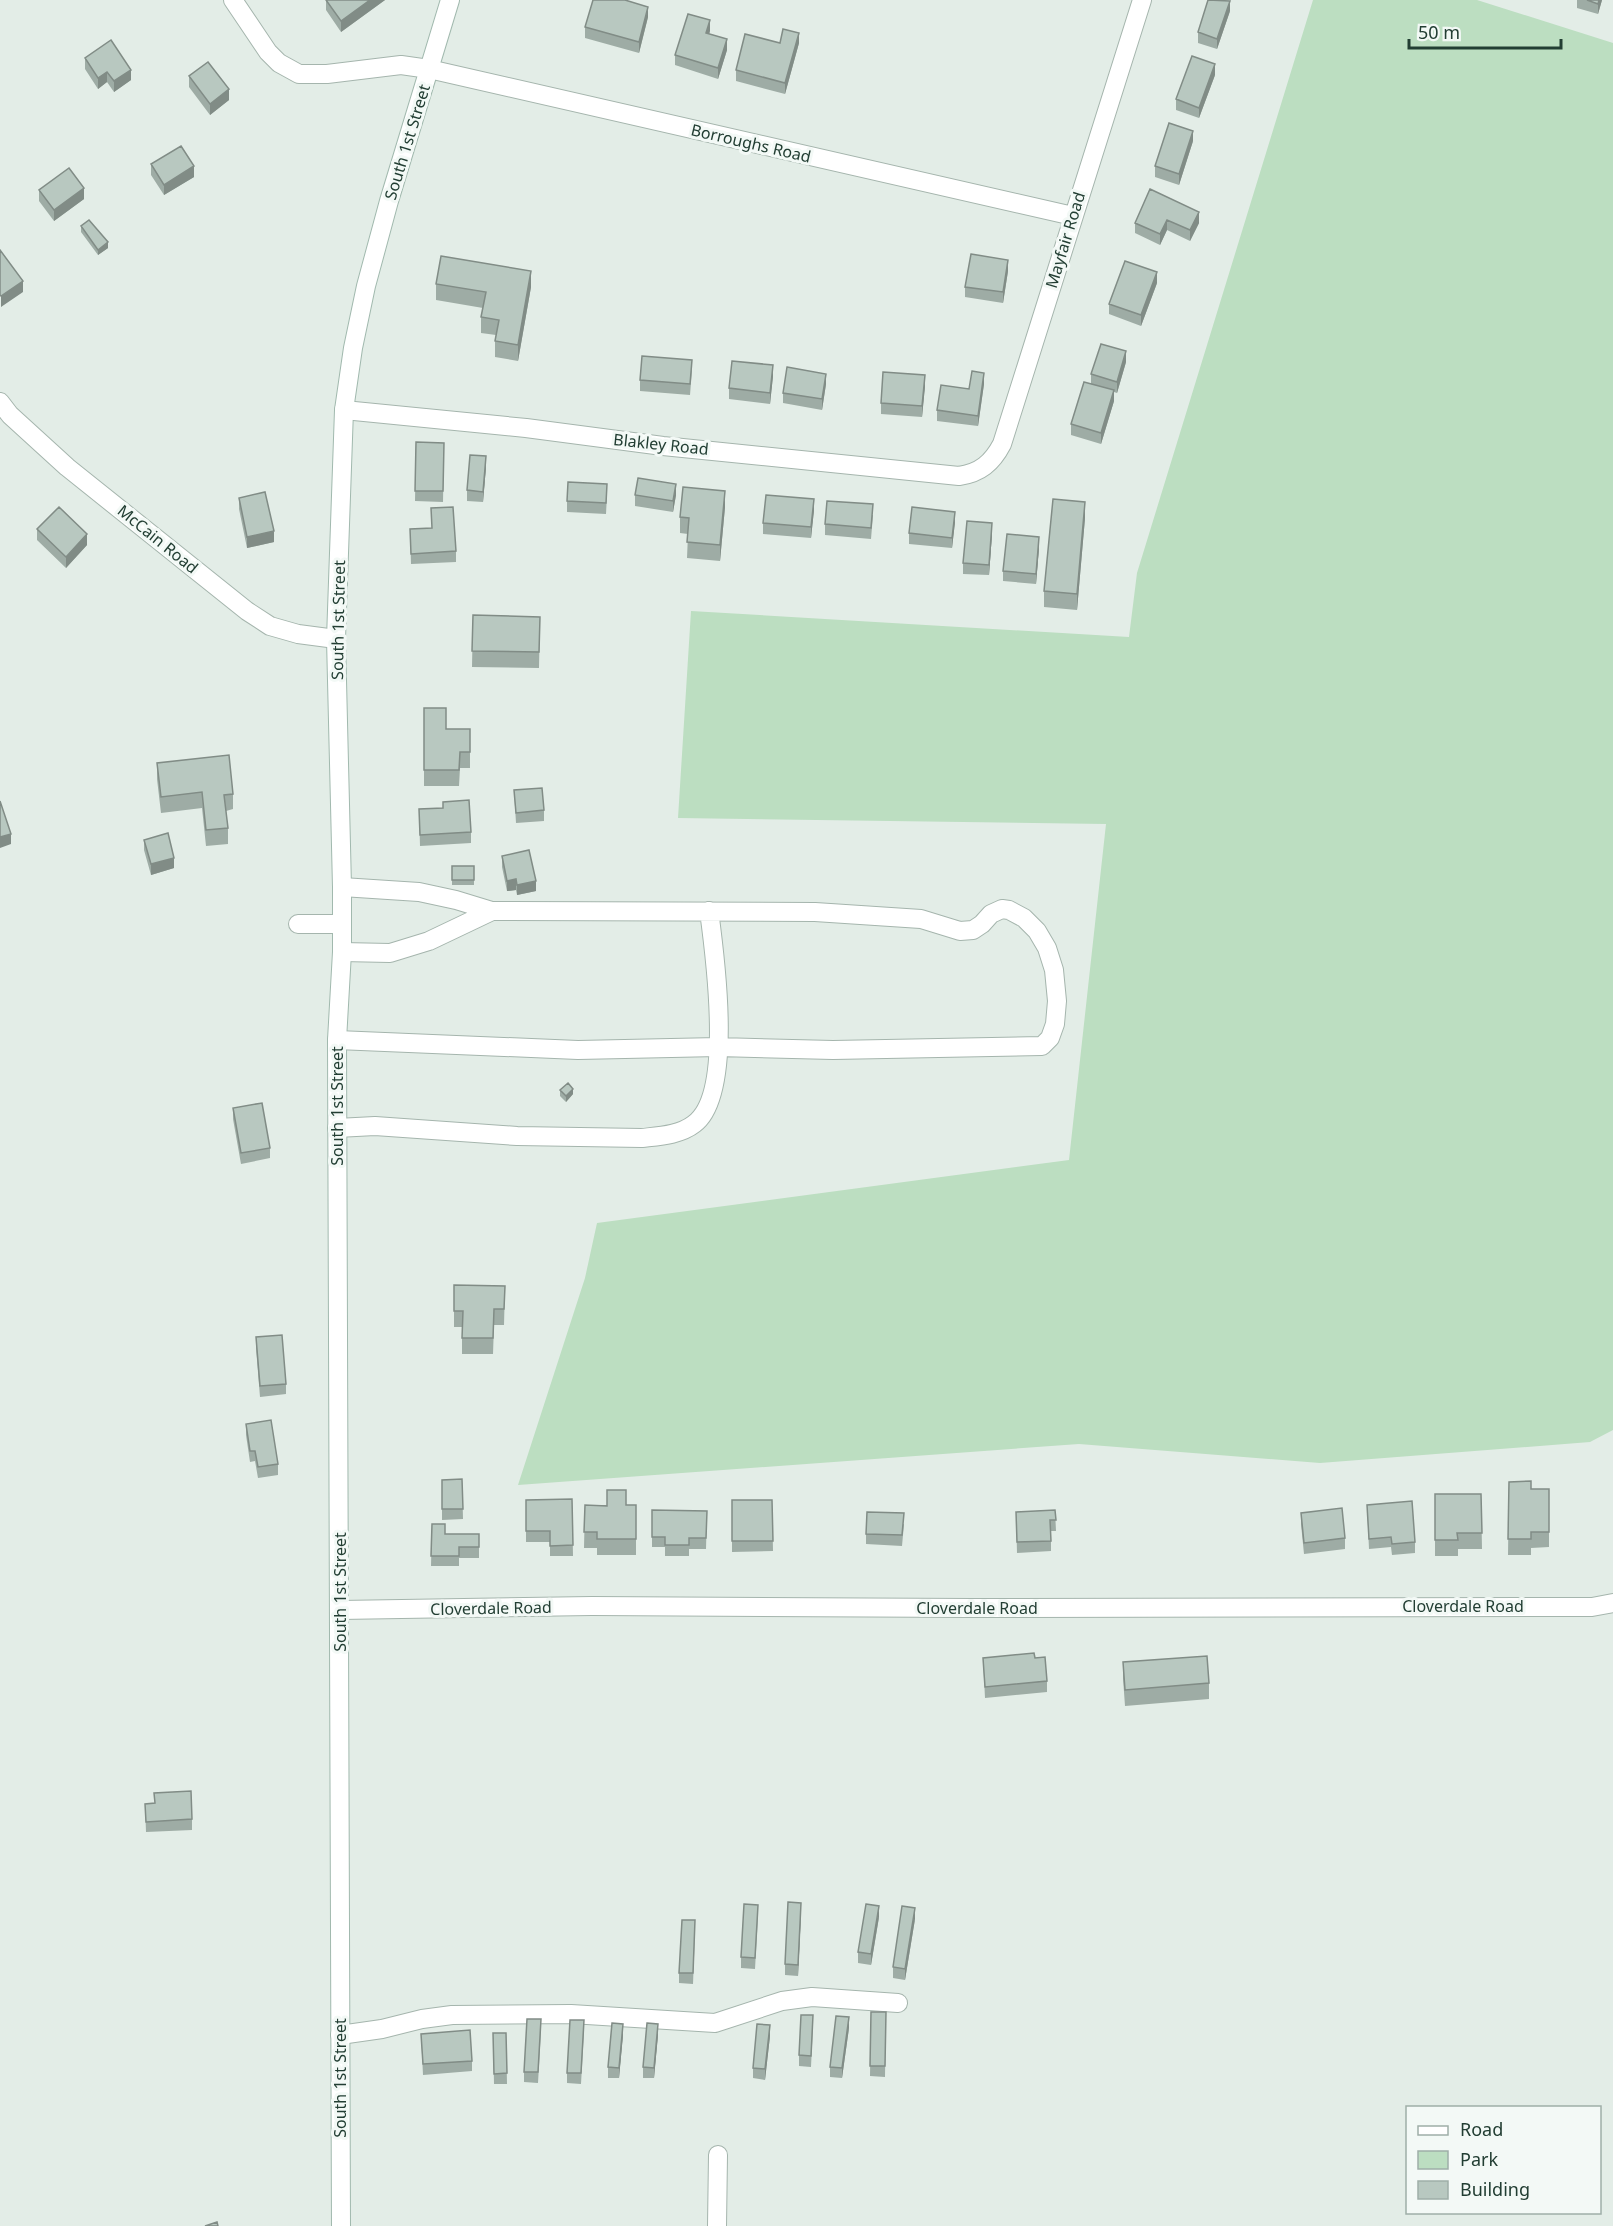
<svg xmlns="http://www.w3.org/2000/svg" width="1613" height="2226" font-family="'Noto Sans',sans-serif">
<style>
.green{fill:#bcdec1}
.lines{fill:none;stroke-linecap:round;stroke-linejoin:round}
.minor-casing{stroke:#a5b5ad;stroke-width:20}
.secondary-casing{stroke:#a1b9ae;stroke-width:20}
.minor{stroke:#fff;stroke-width:18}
.secondary{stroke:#fff;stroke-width:18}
.wall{fill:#9eaca5}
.shaded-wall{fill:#818c86}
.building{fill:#b8c8c0;stroke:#818c86;stroke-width:1.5}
.labels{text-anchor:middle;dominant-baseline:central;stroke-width:6;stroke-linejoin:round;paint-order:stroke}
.street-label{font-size:16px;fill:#223e33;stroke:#f3f9f6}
</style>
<rect width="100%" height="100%" fill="#e3ede7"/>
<path class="green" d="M1313,0H1477L1613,43V1430L1590,1442L1320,1463L1079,1444L518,1485L585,1278L597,1223L1069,1160L1106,824L678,818L691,611L1129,637L1137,573Z"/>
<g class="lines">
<defs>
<path id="minor" d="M233,0L268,52L279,63L299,74H327L401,65L429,69L1073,216
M0,402L10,415L67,467L247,611L270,626L298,634L336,639
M344,410L526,428L663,446L959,476C980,473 992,463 1002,444L1142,0
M342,887L419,892L456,900L492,911
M298,924H342
M337,1040L578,1050L718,1047L833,1050L1042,1046L1050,1038L1055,1024L1057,1001L1054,970L1047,948L1037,931L1024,918L1009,910L1002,909L991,914L982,924L973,930L960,931L921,919L815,912L492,911L429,941L390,953L342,952
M337,1128L375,1126L517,1136L642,1138C659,1136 680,1135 694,1124C734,1095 715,955 709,911
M340,1610L592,1606L971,1608L1592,1607L1613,1603
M340,2035L382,2029L422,2019L452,2015L571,2014L715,2023L782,2001L812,1997L898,2003
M717,2226L718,2155"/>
<path id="secondary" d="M341,2226L337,1040L342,952V887L336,639L344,410L353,348L366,286L389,201L450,0"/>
</defs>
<use href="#minor" class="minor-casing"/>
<use href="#secondary" class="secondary-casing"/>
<use href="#minor" class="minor"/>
<use href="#secondary" class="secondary"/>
</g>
<path class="wall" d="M326,0H385L341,32L326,10Z
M1577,0H1602L1598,14L1577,8Z
M1230,11L1217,49L1198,43V32Z
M648,17L639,53L585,38V27Z
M710,31L709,34L727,50L718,79L675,65V55Z
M780,43H799L785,94L736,81V70Z
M85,58L131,80L114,92L107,82L98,89L85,69Z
M1215,75L1199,118L1176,110V99Z
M189,76L229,100L210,115L189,87Z
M1193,141L1179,185L1155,177V166Z
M151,164L194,177L164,195L151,175Z
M1150,189L1199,223L1190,241L1167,230L1160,245L1135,233V223Z
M39,190L84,199L54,221L39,201Z
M81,226L108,248L98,255L81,232Z
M1008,271L1003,303L965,297V287Z
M1157,283L1141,326L1109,314V304Z
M436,284L531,287L518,361L495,357V341L496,335L481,333V317L483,308L436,300Z
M1126,362L1117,393L1114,392V401L1101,444L1071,435V424L1091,384V374Z
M692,370L690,395L640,391V380Z
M773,376L770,404L729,399V388Z
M826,384L822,410L783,403V393Z
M984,384L978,426L937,421V410L969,389Z
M925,386L922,417L881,414V403Z
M416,442L444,443L443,502L415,501Z
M486,467L483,502L467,501V490Z
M607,495L606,514L567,512V501Z
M635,495H676L673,512L635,506Z
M239,498L274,542L247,548L239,509Z
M725,507L720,561L687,558L688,534L680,533V517Z
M814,510L811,538L763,534V523Z
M873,515L871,539L825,535V524Z
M1085,518L1077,610L1044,607V591Z
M955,522L952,548L909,544V533Z
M37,529L87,545L66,568L37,540Z
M410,529L456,551V562L411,564Z
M992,534L989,575L963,574V563Z
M1039,548L1036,584L1003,581V571Z
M473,615L540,617L539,668L472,667Z
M424,708L446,729H470V768H460L459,786H424Z
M157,763L233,794V809L226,811L228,828V844L206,846L202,808L161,813L157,779Z
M514,790L544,810V821L516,823Z
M443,802L471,832V843L420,846L419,809L443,808Z
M144,840L174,868L151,875L144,850Z
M502,856L536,891L517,895L516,890L507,891L502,867Z
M452,866H474V885H452Z
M560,1090L573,1094L566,1102L560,1096Z
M233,1108L270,1148V1158L241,1164L233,1119Z
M454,1285L505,1286L504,1325H494L493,1354H462V1327H454Z
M256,1337L286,1384V1394L260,1397L256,1348Z
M246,1424L278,1464V1475L258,1478L255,1461L250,1462L246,1435Z
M462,1479L463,1519L442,1520V1480Z
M1509,1482L1531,1489H1549V1547L1531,1548V1555H1508Z
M1435,1494H1481L1482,1549H1458V1556H1435Z
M572,1499L573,1556H550V1542H526V1500Z
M732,1500H772L773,1551L732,1552Z
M585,1505H636V1555H597V1548H584Z
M1367,1505L1415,1542V1553L1392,1555L1391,1547L1369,1549Z
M652,1510L707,1511L706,1549H689V1556H665V1547H652Z
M1055,1510L1056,1531H1051V1551L1017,1553L1016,1512Z
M1301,1513L1345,1538V1549L1304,1554L1301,1524Z
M432,1524L445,1534H479V1558H459V1566H431Z
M904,1524L902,1546L866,1544V1534Z
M983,1658H1035L1047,1681V1692L985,1698Z
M1123,1662L1209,1683V1699L1125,1706L1123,1678Z
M154,1803L192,1819V1830L146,1832L145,1804Z
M801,1913L798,1976L785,1975V1964Z
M758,1916L755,1969L741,1968V1957Z
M879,1917L871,1965L858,1963V1952Z
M915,1919L905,1980L893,1978V1967Z
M695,1931L693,1984L679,1983V1973Z
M871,2012H886L885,2077L870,2076Z
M813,2026L811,2067L799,2066V2055Z
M849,2028L842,2078L830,2077V2067Z
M541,2030L538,2083L524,2082V2072Z
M584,2031L581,2084L567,2083V2073Z
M493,2033H506L507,2084H494Z
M421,2034L472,2061V2071L423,2075Z
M623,2035L619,2078H608V2067Z
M658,2035L654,2078H643V2067Z
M770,2036L765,2080L753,2078V2068Z"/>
<path class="shaded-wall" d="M370,0H385L341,32V21Z
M1599,0H1602L1598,14V4Z
M1230,1V11L1217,49V39Z
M648,7V17L639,53V42Z
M710,20V31L706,43V33Z
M799,33V43L785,94V83Z
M727,39V50L718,79V68Z
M1215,64V75L1199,118V108Z
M131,70V80L114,92V81Z
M107,72V82L98,89V78Z
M229,89V100L210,115V104Z
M1193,131V141L1179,185V174Z
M194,166V177L164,195V185Z
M84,188V199L54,221V210Z
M1199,212V223L1190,241V230Z
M1167,220V230L1160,245V234Z
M108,242V248L98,255V250Z
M1008,260V271L1003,303V292Z
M531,271V287L518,361V345Z
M1157,272V283L1141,326V315Z
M23,281V292L1,307V296Z
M1126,351V362L1117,393V382Z
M773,365V376L770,404V393Z
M984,373V384L978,426V416Z
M826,374V384L822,410V399Z
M925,375V386L922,417V406Z
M1114,390V401L1101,444V433Z
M486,456V467L483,502V492Z
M676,484V495L673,512V501Z
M725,491V507L720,561V545Z
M814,499V510L811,538V527Z
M1085,502V518L1077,610V594Z
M955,512V522L952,548V538Z
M992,523V534L989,575V565Z
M274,531V542L247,548V537Z
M87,534V545L66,568V557Z
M1039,537V548L1036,584V574Z
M11,834V844L0,848V837Z
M174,858V868L151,875V864Z
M516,879V890L507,891V881Z
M536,881V891L517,895V885Z
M573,1089V1094L566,1102V1096Z
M801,1903V1913L798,1976V1965Z
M879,1906V1917L871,1965V1954Z
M915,1908V1919L905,1980V1969Z
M849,2017V2028L842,2078V2068Z
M623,2024V2035L619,2078V2068Z
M658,2024V2035L654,2078V2068Z
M770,2025V2036L765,2080V2069Z"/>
<path class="building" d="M326,0H370L341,21Z
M593,0H625L648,7L639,42L585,27Z
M1208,0L1230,1L1217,39L1198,32Z
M1587,0H1599L1598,4Z
M688,14L710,20L706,33L727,39L718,68L675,55Z
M783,29L799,33L785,83L736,70L745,34L780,43Z
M111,40L131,70L114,81L107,72L98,78L85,58Z
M1192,56L1215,64L1199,108L1176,99Z
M208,62L229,89L210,104L189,76Z
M1169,123L1193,131L1179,174L1155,166Z
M181,146L194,166L164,185L151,164Z
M69,168L84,188L54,210L39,190Z
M1150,189L1199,212L1190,230L1167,220L1160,234L1135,223Z
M89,220L108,242L98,250L81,226Z
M0,250L23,281L1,296L0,295Z
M971,254L1008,260L1003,292L965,287Z
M441,256L531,271L518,345L495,341L499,320L481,317L486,292L436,284Z
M1125,261L1157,272L1141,315L1109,304Z
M1101,344L1126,351L1117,382L1091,374Z
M642,356L692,360L690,384L640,380Z
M732,361L773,365L770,393L729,388Z
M787,367L826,374L822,399L783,393Z
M972,371L984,373L978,416L937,410L941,385L969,389Z
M883,372L925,375L922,406L881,403Z
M1084,382L1114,390L1101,433L1071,424Z
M416,442L444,443L443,491H415Z
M470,455L486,456L483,492L467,490Z
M638,478L676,484L673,501L635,495Z
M568,482L607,484L606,503L567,501Z
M683,487L725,491L720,545L687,542L689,518L680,517Z
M265,492L274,531L247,537L239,498Z
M766,495L814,499L811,527L763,523Z
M1053,499L1085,502L1077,594L1044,591Z
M827,501L873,504L871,528L825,524Z
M59,507L87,534L66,557L37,529Z
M453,507L456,551L411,554L410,529L432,528L431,508Z
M912,507L955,512L952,538L909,533Z
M967,521L992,523L989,565L963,563Z
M1007,534L1039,537L1036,574L1003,571Z
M473,615L540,617L539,652L472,651Z
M424,708H446V729H470V752H460L459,770H424Z
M229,755L233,794L224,795L228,828L206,830L202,792L161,797L157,763Z
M542,788L544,810L516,813L514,790Z
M469,800L471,832L420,835L419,809L443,808V802Z
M0,801L11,834L0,837Z
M168,833L174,858L151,864L144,840Z
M529,850L536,881L517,885L516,879L507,881L502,856Z
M452,866H474V880H452Z
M568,1083L573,1089L566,1096L560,1090Z
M262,1103L270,1148L241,1153L233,1108Z
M454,1285L505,1286L504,1309H494L493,1338H462L463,1311H454Z
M282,1335L286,1384L260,1386L256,1337Z
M271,1420L278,1464L258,1467L255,1451H250L246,1424Z
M462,1479L463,1509H442V1480Z
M1531,1481V1489H1549V1532H1531V1539H1508L1509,1482Z
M607,1490H626V1505H636V1539H597V1532H584L585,1505L607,1506Z
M1435,1494H1481L1482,1533H1457L1458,1540H1435Z
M572,1499L573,1545L550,1546V1531H526V1500Z
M732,1500H772L773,1541H732Z
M1412,1501L1415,1542L1392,1544L1391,1537L1369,1539L1367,1505Z
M1342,1508L1345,1538L1304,1543L1301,1513Z
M652,1510L707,1511L706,1538H689V1545H665V1537H652Z
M1055,1510L1056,1520H1050L1051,1541L1017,1542L1016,1512Z
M867,1512L904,1513L902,1535L866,1534Z
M432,1524H445V1534H479V1547H459V1556H431Z
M1034,1653L1035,1658L1045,1657L1047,1681L985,1687L983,1658Z
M1207,1656L1209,1683L1125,1690L1123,1662Z
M191,1791L192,1819L146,1822L145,1804L155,1803L154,1793Z
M788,1902L801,1903L798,1965L785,1964Z
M744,1904L758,1905L755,1958L741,1957Z
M866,1904L879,1906L871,1954L858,1952Z
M902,1906L915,1908L905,1969L893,1967Z
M682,1920H695L693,1973H679Z
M871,2012H886L885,2066H870Z
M801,2015H813L811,2056L799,2055Z
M836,2016L849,2017L842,2068L830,2067Z
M527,2019H541L538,2072H524Z
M570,2020H584L581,2073H567Z
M612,2023L623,2024L619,2068L608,2067Z
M647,2023L658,2024L654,2068L643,2067Z
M757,2024L770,2025L765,2069L753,2068Z
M470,2030L472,2061L423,2064L421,2034Z
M493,2033H506L507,2073L494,2074Z
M217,2222L218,2226H205Z"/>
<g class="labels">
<g class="street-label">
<text transform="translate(407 142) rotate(-73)">South 1st Street</text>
<text transform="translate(751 143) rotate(13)">Borroughs Road</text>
<text transform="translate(1065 240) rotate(-73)">Mayfair Road</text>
<text transform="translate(661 444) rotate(6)">Blakley Road</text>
<text transform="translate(158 539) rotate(39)">McCain Road</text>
<text transform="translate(338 620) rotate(-89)">South 1st Street</text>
<text transform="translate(337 1106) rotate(-90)">South 1st Street</text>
<text transform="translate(340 1592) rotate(-90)">South 1st Street</text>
<text x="1463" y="1606">Cloverdale Road</text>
<text transform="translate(491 1608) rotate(-1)">Cloverdale Road</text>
<text x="977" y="1608">Cloverdale Road</text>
<text transform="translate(340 2078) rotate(-90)">South 1st Street</text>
</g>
</g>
<rect x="1406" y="2106" width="195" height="108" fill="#f3f9f6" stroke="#9faea8" stroke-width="1.5"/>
<rect x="1418" y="2126" width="30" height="9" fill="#ffffff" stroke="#9faea8" stroke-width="1.5"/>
<text x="1460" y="2136" font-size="18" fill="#223e33">Road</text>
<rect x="1418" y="2151" width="30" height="18" fill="#bcdec1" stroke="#9faea8" stroke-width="1.5"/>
<text x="1460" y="2166" font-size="18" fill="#223e33">Park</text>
<rect x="1418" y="2181" width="30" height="18" fill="#b8c8c0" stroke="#9faea8" stroke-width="1.5"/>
<text x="1460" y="2196" font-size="18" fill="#223e33">Building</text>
<path d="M1409 39v9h152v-9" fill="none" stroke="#223e33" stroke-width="3"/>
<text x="1418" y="39" font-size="18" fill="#223e33" stroke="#f3f9f6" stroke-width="4.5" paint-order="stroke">50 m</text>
</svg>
